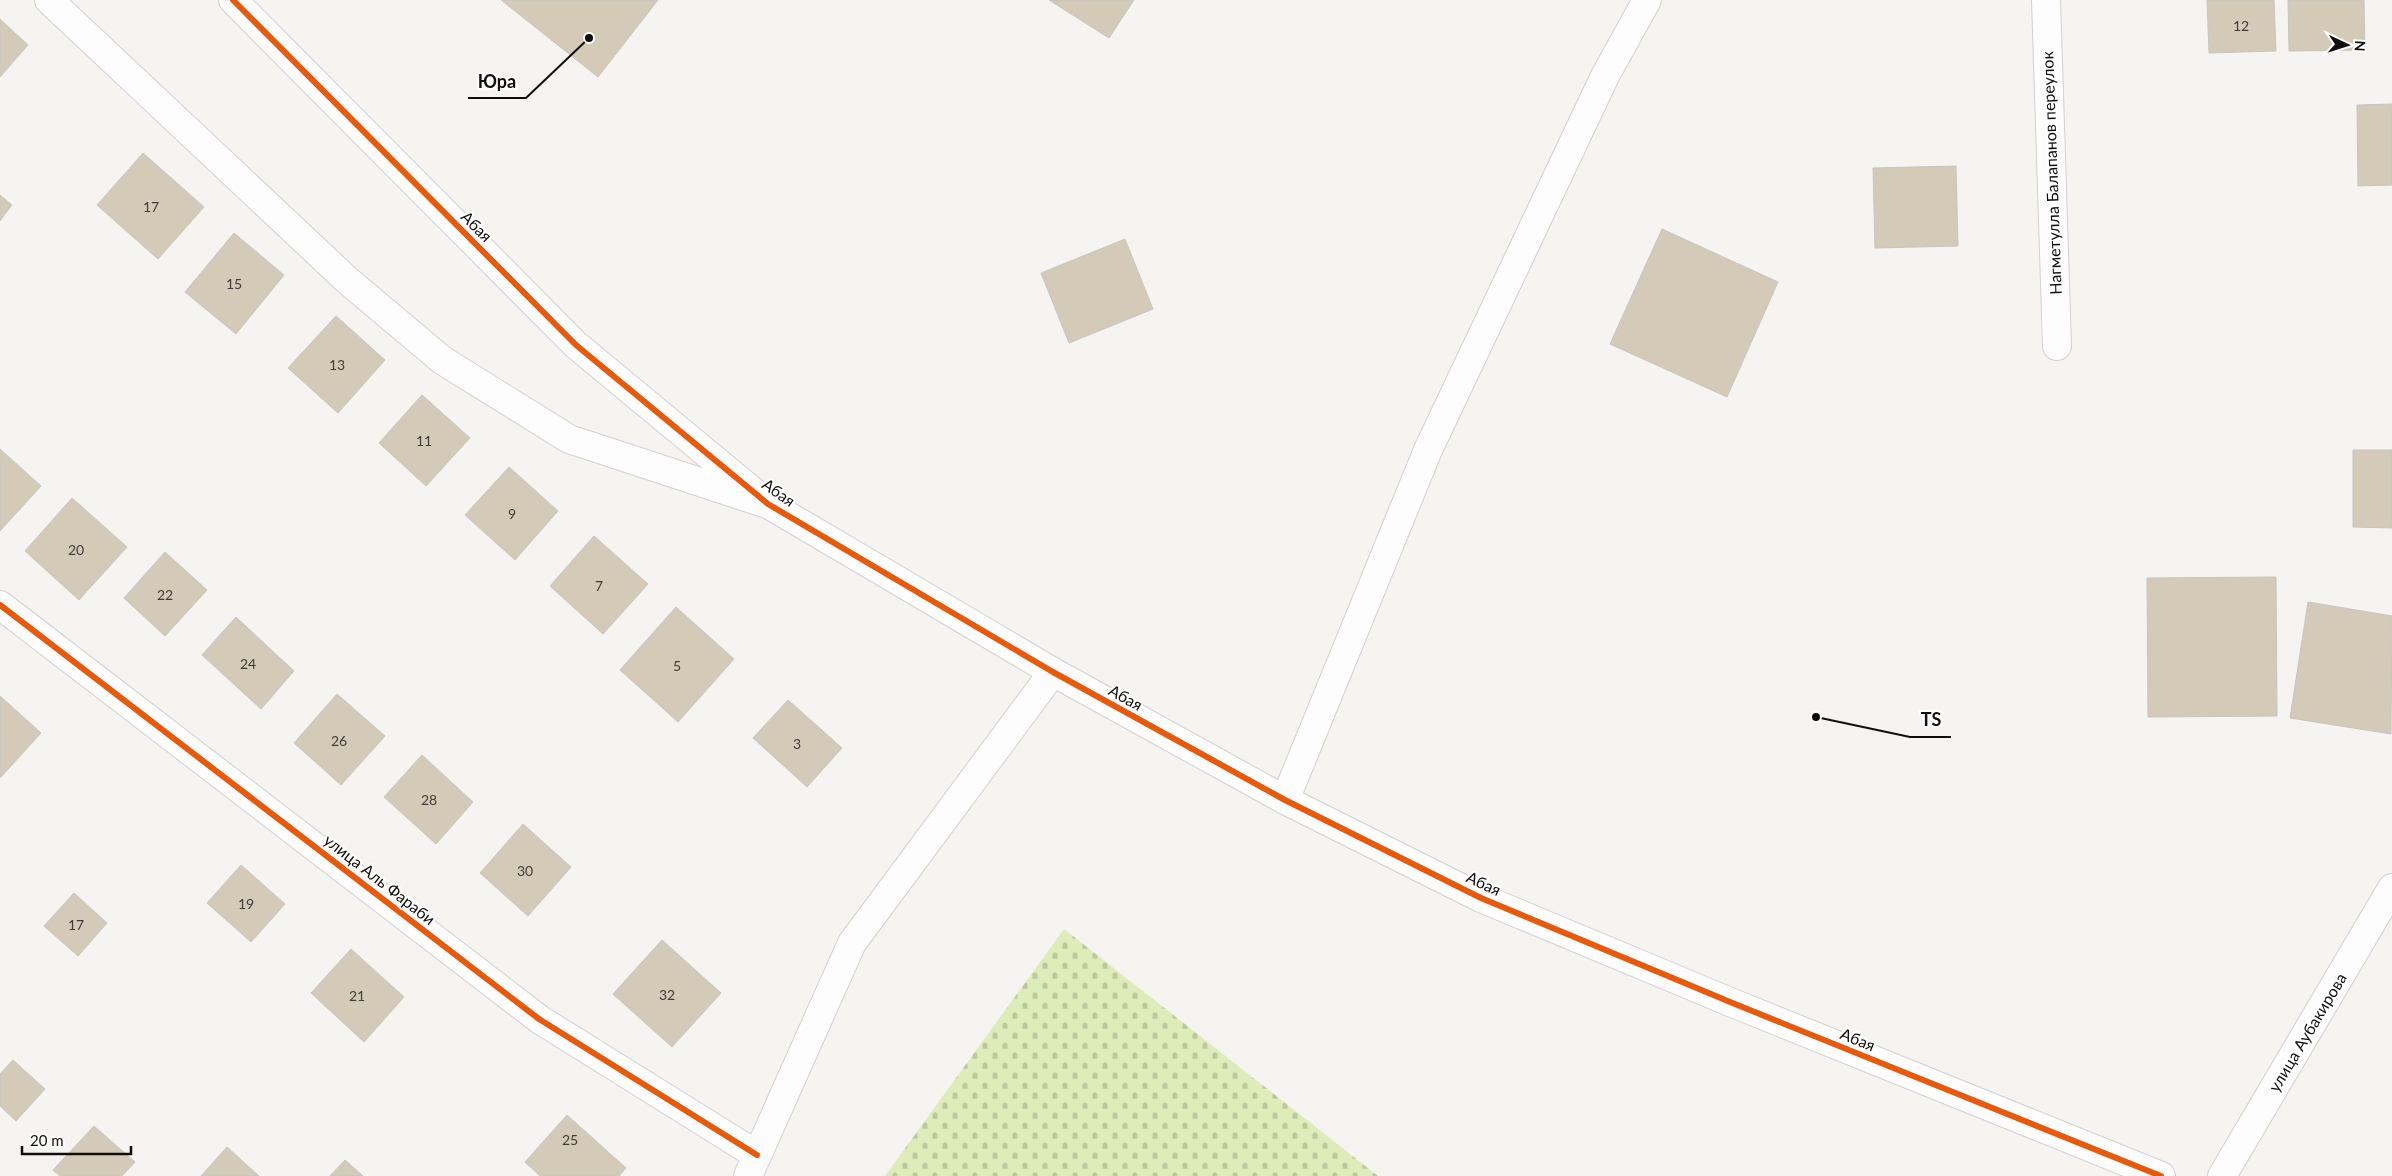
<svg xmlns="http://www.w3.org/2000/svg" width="2392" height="1176" font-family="Lato,sans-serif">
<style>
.cemetery{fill:url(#cemetery-stones)}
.building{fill:#d3cbb7;stroke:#c6c5c2}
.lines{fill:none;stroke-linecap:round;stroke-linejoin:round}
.minor-casing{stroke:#d2d1cf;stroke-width:30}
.tertiary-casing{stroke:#d2d1cf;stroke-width:30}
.minor{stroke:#fefdfd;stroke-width:28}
.tertiary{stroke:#fefdfd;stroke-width:28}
.cycleway-casing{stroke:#fff;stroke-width:9}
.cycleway{stroke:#e8590c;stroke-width:6}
.labels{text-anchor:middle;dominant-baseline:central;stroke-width:4.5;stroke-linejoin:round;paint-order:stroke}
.number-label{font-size:14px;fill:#403d37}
.street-label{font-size:16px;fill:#0f0e0c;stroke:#fff}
.leader{fill:none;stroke:#0f0e0c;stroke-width:2}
.callout-dot{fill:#0f0e0c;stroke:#fff;stroke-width:2}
.callout-label{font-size:18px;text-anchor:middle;font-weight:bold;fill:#0f0e0c;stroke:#fff;stroke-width:4.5;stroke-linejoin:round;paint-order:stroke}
</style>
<defs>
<pattern id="cemetery-stones" width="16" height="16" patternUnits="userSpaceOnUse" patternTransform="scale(1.25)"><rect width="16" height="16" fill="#ddecb8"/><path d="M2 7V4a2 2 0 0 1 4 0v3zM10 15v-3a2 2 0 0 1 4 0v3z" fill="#bcc99d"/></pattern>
</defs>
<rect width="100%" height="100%" fill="#f6f4f1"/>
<path class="cemetery" d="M1064,929L1378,1176H885Z"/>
<path class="building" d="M501,0H658L598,77Z
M1049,0H1134L1109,38Z
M2207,0H2274L2276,51L2209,53Z
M2288,0H2364L2365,50L2289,51Z
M0,19L28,45L0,77Z
M2392,104V185L2358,186L2357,105Z
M143,153L204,207L158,259L97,205Z
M1956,166L1958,246L1875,248L1873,168Z
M0,195L12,205L0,221Z
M1662,229L1778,282L1727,397L1610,344Z
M234,233L284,275L236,334L185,292Z
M1125,239L1153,309L1069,343L1041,273Z
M336,316L385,360L338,413L288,368Z
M422,395L470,438L426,486L379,443Z
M0,449L41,486L0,531Z
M2353,450H2392V528L2353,527Z
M509,467L558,511L515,560L465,515Z
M72,498L127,547L79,600L25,551Z
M594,536L648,584L603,634L550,586Z
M165,552L207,590L165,636L124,598Z
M2276,577L2277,716L2148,717L2147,578Z
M2308,602L2392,616L2391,734L2290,718Z
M676,607L734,659L678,722L620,670Z
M236,617L294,671L261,709L202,655Z
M337,694L385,736L341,785L294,743Z
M0,696L41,733L1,777H0Z
M788,700L842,748L807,787L753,738Z
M422,755L473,802L436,844L384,797Z
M523,824L571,867L528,916L480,873Z
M241,865L285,904L251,942L207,903Z
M74,893L107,923L78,956L44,926Z
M662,940L721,993L672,1047L613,994Z
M351,949L404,997L364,1042L311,993Z
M13,1060L45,1089L16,1121L0,1106V1074Z
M567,1115L626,1168L619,1176H540L525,1162Z
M94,1126L135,1162L122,1176H60L53,1170Z
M227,1147L259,1176H201Z
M345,1160L363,1176H330Z"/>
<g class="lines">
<defs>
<path id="minor" d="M49,0L347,280L442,360L569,439L767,504
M2046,0L2057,346
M0,605L539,1019L757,1155
M1285,800L1428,450L1605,76L1647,0
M748,1176L852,943L1053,672
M2222,1176L2392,888"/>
<path id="tertiary" d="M233,0L576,345L768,504L1053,672L1285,800L1481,898L1735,1004L2161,1176"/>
</defs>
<use href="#minor" class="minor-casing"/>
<use href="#tertiary" class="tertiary-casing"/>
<use href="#minor" class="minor"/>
<use href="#tertiary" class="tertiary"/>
<defs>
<path id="cycleway" d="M233,0L576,345L768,504L1053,672L1285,800L1481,898L1735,1004L2161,1176
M0,605L539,1019L757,1155"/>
</defs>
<use href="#cycleway" class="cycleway-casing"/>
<use href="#cycleway" class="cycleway"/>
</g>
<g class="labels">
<g class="number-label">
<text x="2241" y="25">12</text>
<text x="151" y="206">17</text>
<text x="234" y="283">15</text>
<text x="337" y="364">13</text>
<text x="424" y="440">11</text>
<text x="512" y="513">9</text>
<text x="76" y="549">20</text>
<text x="599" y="585">7</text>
<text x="165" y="594">22</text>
<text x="248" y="663">24</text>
<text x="677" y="665">5</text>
<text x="339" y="740">26</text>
<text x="797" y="743">3</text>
<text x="429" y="799">28</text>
<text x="525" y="870">30</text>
<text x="246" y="903">19</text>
<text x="76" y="924">17</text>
<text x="667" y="994">32</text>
<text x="357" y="995">21</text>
<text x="570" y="1139">25</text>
</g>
<g class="street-label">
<text transform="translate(2051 173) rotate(-92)">Нагметулла Балапанов переулок</text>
<text transform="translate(477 226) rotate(45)">Абая</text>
<text transform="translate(779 492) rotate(35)">Абая</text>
<text transform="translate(1126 697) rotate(29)">Абая</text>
<text transform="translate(380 879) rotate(38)">улица Аль Фараби</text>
<text transform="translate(1484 883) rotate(25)">Абая</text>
<text transform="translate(2307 1032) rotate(-59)">улица Аубакирова</text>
<text transform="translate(1858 1039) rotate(22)">Абая</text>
</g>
</g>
<path class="leader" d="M589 38L526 98H468M1816 717L1910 737H1951"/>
<g class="callout-dot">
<circle cx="589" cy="38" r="5"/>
<circle cx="1816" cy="717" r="5"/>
</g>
<g class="callout-label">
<text x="497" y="88">Юра</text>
<text x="1931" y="726">TS</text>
</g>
<g transform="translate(2347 45) rotate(94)" stroke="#ffffff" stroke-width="4" paint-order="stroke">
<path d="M0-4L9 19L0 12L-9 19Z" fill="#0f0e0c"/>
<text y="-8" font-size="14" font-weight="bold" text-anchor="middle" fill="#0f0e0c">N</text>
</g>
<path d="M22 1146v8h109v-8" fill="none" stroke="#0f0e0c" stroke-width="2.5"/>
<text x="30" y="1146" font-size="15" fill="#0f0e0c" stroke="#ffffff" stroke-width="4" paint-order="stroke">20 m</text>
</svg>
